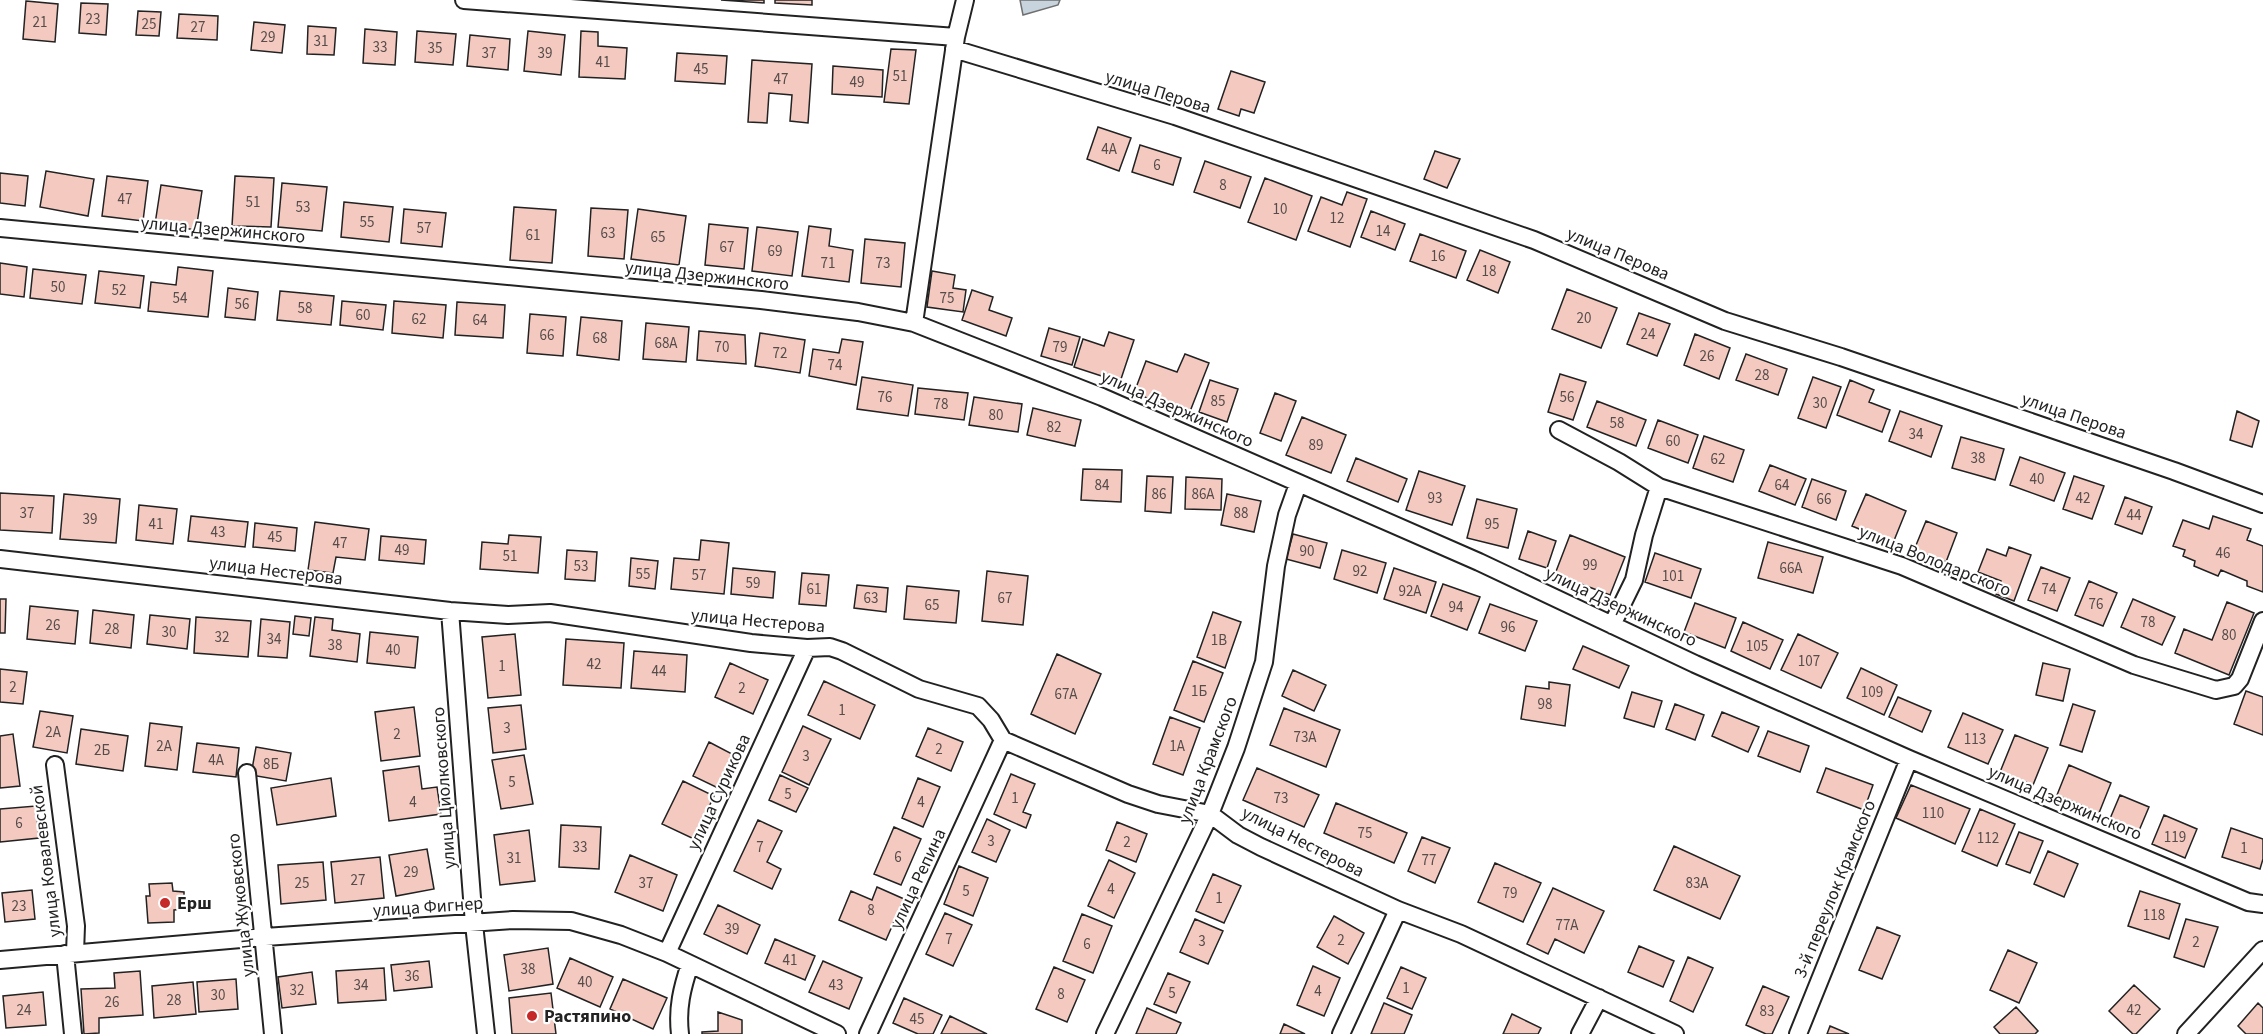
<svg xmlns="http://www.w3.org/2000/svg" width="2263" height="1034" font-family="'Source Sans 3',sans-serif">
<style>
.water{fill:#c7d3dd;stroke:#6f6f6f;stroke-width:1.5}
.building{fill:#f3c9c0;stroke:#222;stroke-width:1.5}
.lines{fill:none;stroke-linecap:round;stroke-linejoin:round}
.street-casing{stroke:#222;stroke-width:20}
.street{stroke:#fff;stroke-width:16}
.poi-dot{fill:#c62828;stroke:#fff;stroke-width:2}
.labels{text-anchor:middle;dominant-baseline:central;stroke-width:4.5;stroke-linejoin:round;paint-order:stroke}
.number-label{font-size:15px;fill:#564c4a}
.street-label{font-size:18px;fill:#222;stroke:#fff}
.poi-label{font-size:18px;font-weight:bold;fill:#222;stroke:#fff;text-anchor:start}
</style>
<rect width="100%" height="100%" fill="#fff"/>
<path class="water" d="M1020,0H1060L1058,5L1023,15Z"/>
<path class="building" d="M721,0H764V3Z
M775,0H812V5L775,3Z
M26,1L58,4L55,42L23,39Z
M81,3L108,4L106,35L79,33Z
M138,11L161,12L159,36L136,35Z
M179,14L218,16L217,40L177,38Z
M254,22L285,25L282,53L251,50Z
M308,26L336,28L334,55L307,54Z
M365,29L397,32L395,65L363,63Z
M417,31L456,34L453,65L415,62Z
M528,31L565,35L561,75L524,71Z
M581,31L598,32V46L627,48L625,79L579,77Z
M470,35L510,39L508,70L467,66Z
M891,49L916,50L909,104L884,102Z
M677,53L727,56L725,84L675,81Z
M752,60L812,64L808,123L790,121L792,95L769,93L767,123L748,122Z
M833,66L883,70L882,97L832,94Z
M1231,71L1265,82L1254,113L1241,109L1239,116L1218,109Z
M1098,127L1131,138L1119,171L1087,159Z
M1140,145L1181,158L1173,185L1132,172Z
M1435,151L1460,159L1447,188L1424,179Z
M1205,161L1251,177L1240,208L1194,192Z
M46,171L94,179L88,216L40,207Z
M0,173L28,176L25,206L0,203Z
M107,176L148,181L143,221L102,216Z
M235,176L274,178L271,227L232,226Z
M1265,178L1312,196L1296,240L1248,222Z
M282,183L327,187L322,231L278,227Z
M161,185L202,191L196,230L155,224Z
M1347,192L1367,199L1350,247L1308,231L1321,197L1342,205Z
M344,202L393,207L389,242L341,237Z
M514,207L556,210L552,263L510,260Z
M591,208L628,210L624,259L588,256Z
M404,209L446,213L442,247L401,243Z
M638,209L686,216L679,265L631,259Z
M1371,211L1405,224L1395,250L1361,237Z
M709,224L748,228L744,269L705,265Z
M809,226L831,229L829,246L853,250L849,282L802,276Z
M757,227L798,232L792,276L752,271Z
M1420,234L1466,251L1456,278L1410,261Z
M865,239L905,243L901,287L861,283Z
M1480,250L1510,262L1498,293L1467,280Z
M0,263L27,267L24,297L0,294Z
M178,267L213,271L208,317L148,311L151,282L176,285Z
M33,269L86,275L82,304L30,298Z
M99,271L144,276L140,308L95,303Z
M932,271L955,275L953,288L966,290L963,312L927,307Z
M228,288L258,292L255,320L225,317Z
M1567,289L1617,308L1601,348L1552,329Z
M972,290L993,297L989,310L1012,318L1006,336L962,320Z
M280,291L334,296L331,325L277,320Z
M342,301L386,305L383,330L340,325Z
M394,301L446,305L443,338L392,333Z
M457,302L505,305L503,338L455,335Z
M1639,313L1670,324L1657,356L1627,344Z
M530,314L566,317L563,356L527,353Z
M581,317L622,321L619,360L577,355Z
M646,323L689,327L686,362L643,359Z
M1049,328L1080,337L1072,365L1041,356Z
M699,331L745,335L746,364L697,360Z
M1109,332L1134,340L1120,382L1074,367L1083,339L1104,346Z
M760,333L805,340L800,373L755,366Z
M1695,334L1730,348L1719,379L1684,365Z
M842,339L863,342L856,385L809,376L813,349L839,353Z
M1185,354L1209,363L1189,414L1134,393L1146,361L1177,372Z
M1746,354L1787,369L1778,395L1736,380Z
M1560,374L1586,382L1573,420L1548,412Z
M862,377L913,385L908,416L857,409Z
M1813,377L1841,387L1826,428L1798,418Z
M1210,380L1238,389L1227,422L1199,412Z
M1850,380L1874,390L1869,402L1890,410L1882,432L1837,415Z
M918,388L968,393L964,420L915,414Z
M1275,393L1296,401L1281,441L1260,433Z
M974,397L1022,404L1018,432L969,425Z
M1597,401L1646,420L1636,446L1587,427Z
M1033,408L1081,420L1075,446L1027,435Z
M1900,411L1942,426L1931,457L1889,441Z
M2237,411L2259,421L2252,447L2230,440Z
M1302,417L1346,435L1331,473L1286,455Z
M1658,420L1698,435L1688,463L1648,448Z
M1704,436L1744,450L1733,482L1693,468Z
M1961,437L2004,449L1995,480L1952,468Z
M2020,457L2065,473L2054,501L2010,485Z
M1356,458L1407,479L1398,502L1347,481Z
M1770,465L1806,479L1795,505L1759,491Z
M1083,469L1122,470L1121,502L1081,500Z
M1419,471L1465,486L1452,525L1406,510Z
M1147,476L1173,477L1171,513L1145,511Z
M2074,476L2104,486L2092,519L2063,509Z
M1186,477L1222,479L1221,510L1185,509Z
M1812,479L1846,491L1836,520L1802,507Z
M0,493L54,496L52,533L0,530Z
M64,494L120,499L116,543L60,539Z
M1227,494L1261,501L1254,532L1221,525Z
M1866,494L1906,511L1893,543L1852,526Z
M2125,497L2152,507L2142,534L2115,524Z
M1477,499L1517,509L1508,548L1467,538Z
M139,505L177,509L173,544L136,540Z
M191,516L248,522L245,547L188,541Z
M2213,516L2251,529L2247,540L2263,546V592L2247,586V581L2221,570L2218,576L2194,566L2195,561L2183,556L2185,550L2173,546L2183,520L2209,529Z
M1926,521L1957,533L1946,562L1914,550Z
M315,522L369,529L365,560L336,557L333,573L308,570Z
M255,523L297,528L295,551L253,547Z
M1528,531L1556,541L1547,568L1519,559Z
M1293,534L1327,543L1320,568L1286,559Z
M509,535L541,537L538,573L480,569L482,542L508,544Z
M1570,535L1625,557L1610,595L1555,574Z
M381,536L426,540L424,564L379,560Z
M701,540L729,543L724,594L671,589L674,558L699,560Z
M1768,542L1823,557L1813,593L1758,578Z
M2009,547L2031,555L2014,601L1996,594L2001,581L1978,572L1987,549L2006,556Z
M567,550L597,552L595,581L565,579Z
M1342,550L1386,563L1377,593L1334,579Z
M1655,553L1701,569L1691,598L1645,582Z
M631,558L658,561L655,589L629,586Z
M2041,567L2070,578L2057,611L2028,600Z
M733,568L775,572L773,598L731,594Z
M1394,568L1436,582L1426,613L1384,599Z
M987,571L1028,576L1023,625L982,621Z
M802,573L829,575L826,606L799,604Z
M2089,581L2117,593L2103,626L2075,615Z
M1443,584L1480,597L1467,630L1431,616Z
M857,585L888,588L886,612L854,608Z
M907,586L959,591L956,623L904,619Z
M0,599H6L5,633H0Z
M2133,599L2175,617L2162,645L2121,627Z
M2227,602L2254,613L2229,675L2175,653L2184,629L2212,640Z
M1695,603L1736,618L1725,648L1684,632Z
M1490,604L1537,621L1525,651L1479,633Z
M30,606L78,611L75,644L27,639Z
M93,610L134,615L131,648L90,643Z
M1213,612L1241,622L1225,668L1197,657Z
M150,615L190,619L187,649L147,644Z
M295,616L311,618L309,636L293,634Z
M196,617L251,621L248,657L194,653Z
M315,617L333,619L332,630L360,634L357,662L310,656Z
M261,619L290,622L287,658L258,656Z
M1743,622L1783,640L1770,669L1731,651Z
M370,632L418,637L415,668L367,663Z
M515,634L521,695L488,698L482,637Z
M1798,634L1838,653L1821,688L1781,670Z
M566,639L624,643L621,688L563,685Z
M1583,646L1629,666L1619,688L1573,669Z
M634,651L687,655L685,692L631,688Z
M1057,654L1101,674L1075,734L1031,714Z
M1193,661L1223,673L1204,722L1174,710Z
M730,663L768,680L753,714L715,697Z
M2043,663L2070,669L2063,701L2036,695Z
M1861,668L1897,685L1884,715L1847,698Z
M0,669L27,672L23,704L0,702Z
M1293,670L1326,685L1314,711L1282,696Z
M824,681L875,705L860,739L808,715Z
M1549,682L1570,685L1565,726L1521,719L1526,686L1549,689Z
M2246,691L2263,697V735L2234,724Z
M1632,692L1662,701L1654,727L1624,718Z
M1898,697L1931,711L1922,732L1889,717Z
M1675,704L1704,715L1695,740L1666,729Z
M2073,704L2095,711L2082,752L2060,745Z
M521,705L526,749L493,753L488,708Z
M414,707L420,756L381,761L375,712Z
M1284,708L1340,730L1326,767L1270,745Z
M40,711L73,716L67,753L33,747Z
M1722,712L1759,727L1748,752L1712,736Z
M1963,713L2003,730L1988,764L1948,747Z
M1170,717L1200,728L1183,775L1153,764Z
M150,723L182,727L177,770L145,766Z
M803,726L831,739L809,785L782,772Z
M928,728L963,742L951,771L916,756Z
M81,729L128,736L123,771L76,764Z
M1768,731L1809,746L1800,772L1758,756Z
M13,734L20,786L0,788V736Z
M2015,735L2048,748L2033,785L2000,772Z
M709,742L734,755L718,788L693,776Z
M197,743L239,748L236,777L193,772Z
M256,747L291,753L286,781L251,775Z
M524,755L533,804L501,809L492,760Z
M2069,765L2111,783L2099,813L2057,795Z
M419,766L422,789L437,787L441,814L389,821L383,771Z
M1257,768L1319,795L1304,827L1243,800Z
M1826,768L1873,785L1864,810L1817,792Z
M1011,774L1035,784L1023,812L1031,815L1026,828L994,814Z
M780,775L808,788L796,812L769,800Z
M331,778L336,816L277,825L271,788Z
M918,778L940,787L923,827L902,818Z
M683,781L714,796L694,839L662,824Z
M1911,785L1970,809L1955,844L1896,818Z
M2120,795L2149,807L2138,833L2109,821Z
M1336,803L1407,833L1394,863L1324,833Z
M36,806L39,838L0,842V809Z
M1980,809L2015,824L1997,866L1962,851Z
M2164,815L2197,829L2185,858L2152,844Z
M987,819L1010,830L996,862L972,852Z
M758,820L782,831L767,862L781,869L772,889L734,871Z
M1117,822L1147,834L1136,862L1106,850Z
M561,825L601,827L599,869L559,867Z
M894,827L921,839L901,885L874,874Z
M2231,828L2263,839V859L2260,869L2222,857Z
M529,830L535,881L500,885L494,835Z
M2019,832L2043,841L2030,873L2006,864Z
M1422,837L1450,848L1435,883L1408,871Z
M1674,846L1740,876L1720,919L1654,890Z
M427,849L434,889L396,896L389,855Z
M2048,851L2078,864L2064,897L2034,884Z
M630,855L677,875L663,911L615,892Z
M380,857L384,898L335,903L331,862Z
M1109,860L1135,873L1114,918L1088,906Z
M323,862L326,900L281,904L278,865Z
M1495,863L1541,883L1523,922L1478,902Z
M959,866L988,878L973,916L944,904Z
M1213,874L1241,886L1224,923L1196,911Z
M172,883L173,891L184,892V909L174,910V922L148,923L146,896H150L149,884Z
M877,887L904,899L886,940L839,920L851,891L872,900Z
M1553,888L1604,911L1584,953L1555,939L1548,954L1527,944Z
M32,890L35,919L5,922L2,893Z
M2140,891L2180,904L2169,939L2128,926Z
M718,905L760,925L747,954L704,934Z
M945,913L972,925L953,966L926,954Z
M1082,914L1112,926L1093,973L1063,961Z
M1334,916L1364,933L1348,964L1317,947Z
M1195,919L1223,931L1208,964L1180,952Z
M2186,919L2218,927L2204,967L2174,957Z
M1877,927L1900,936L1882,979L1859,970Z
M775,939L815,956L805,980L765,963Z
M1639,946L1674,961L1663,987L1628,972Z
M548,948L553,984L509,991L504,955Z
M2008,950L2037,963L2019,1003L1990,990Z
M1688,957L1713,968L1693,1012L1670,1001Z
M570,958L613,977L600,1007L557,988Z
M429,961L432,987L394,991L391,965Z
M823,961L862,978L849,1009L809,992Z
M1313,966L1340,978L1324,1016L1297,1005Z
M1054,967L1085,980L1067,1022L1036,1009Z
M1401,967L1426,978L1412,1009L1387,998Z
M384,968L386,1000L338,1003L336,971Z
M140,971L143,1015L99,1018V1033L84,1034L81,989L115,988L114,973Z
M312,972L316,1004L282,1008L278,977Z
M1168,973L1190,982L1176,1013L1154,1004Z
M236,979L238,1009L199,1012L197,982Z
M623,979L667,998L653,1029L610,1009Z
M193,982L196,1014L154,1018L152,986Z
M2134,985L2160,1009L2136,1034H2133L2109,1011Z
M1763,986L1789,997L1772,1034H1766L1746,1025Z
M43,992L46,1025L6,1028L3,996Z
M551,993L556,1034H512L509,998Z
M904,998L942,1015L933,1034H918L893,1023Z
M1384,1003L1412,1015L1404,1034H1371Z
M2258,1003L2263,1008V1034H2246L2238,1026Z
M2016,1007L2038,1031L2035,1034H2000L1994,1027Z
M1147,1008L1181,1023L1176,1034H1136Z
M718,1012L742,1020V1034H702V1032L718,1031Z
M1512,1014L1541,1028L1538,1034H1503Z
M950,1016L987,1034H941Z
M1284,1024L1305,1034H1280Z
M1830,1026L1849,1034H1827Z"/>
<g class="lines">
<defs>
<path id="street" d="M464,0L956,37
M954,49L1175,116L1534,240L1725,321L1841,357L2174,471L2263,504
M0,228L761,300L858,312L914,323L1102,397L1479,562L1695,664L1909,759L2248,902L2263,904
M914,323L956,37L965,0
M1559,430L1619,462L1659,487L1902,566L2134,665L2216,690L2234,686L2240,679L2263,621
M0,559L450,611L508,615L550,613L751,643L807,648L830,647L842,651L919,689L978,706L991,720L1003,740L1128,794L1158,804L1210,814L1238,835L1261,847L1398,910L1461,934L1675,1034
M450,611L474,924L486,1034
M1612,625L1634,580L1644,535L1659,487
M55,765L76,926L75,953
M247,773L273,1034
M667,953L807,648
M65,954L73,1034
M0,960L265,937L513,920L571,921L621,935L667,953L837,1034
M680,1034C677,1008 682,988 690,964
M868,1034L1003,740
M1105,1034L1210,814L1236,748L1264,662L1276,566L1287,515L1298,484
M1341,1034L1398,910
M1580,1034L1599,998
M1798,1034L1909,759
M2186,1034L2263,950"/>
</defs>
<use href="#street" class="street-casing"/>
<use href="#street" class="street"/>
</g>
<g class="poi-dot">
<circle cx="165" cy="903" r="6"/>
<circle cx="532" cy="1016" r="6"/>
</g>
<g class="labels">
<g class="number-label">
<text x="93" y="19">23</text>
<text x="40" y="22">21</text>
<text x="149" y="24">25</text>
<text x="198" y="27">27</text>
<text x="268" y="37">29</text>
<text x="321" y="41">31</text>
<text x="380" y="47">33</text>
<text x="435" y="48">35</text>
<text x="489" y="53">37</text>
<text x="545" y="53">39</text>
<text x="603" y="62">41</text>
<text x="701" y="69">45</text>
<text x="900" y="76">51</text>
<text x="781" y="79">47</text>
<text x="857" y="82">49</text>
<text x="1109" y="149">4А</text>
<text x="1157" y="165">6</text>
<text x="1223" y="185">8</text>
<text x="125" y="199">47</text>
<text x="253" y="202">51</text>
<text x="303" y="207">53</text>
<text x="1280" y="209">10</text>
<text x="1337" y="218">12</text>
<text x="367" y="222">55</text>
<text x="424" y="228">57</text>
<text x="1383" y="231">14</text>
<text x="608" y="233">63</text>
<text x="533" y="235">61</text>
<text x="658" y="237">65</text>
<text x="727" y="247">67</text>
<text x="775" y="251">69</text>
<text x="1438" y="256">16</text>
<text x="828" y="263">71</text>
<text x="883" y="263">73</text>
<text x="1489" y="271">18</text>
<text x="58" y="287">50</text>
<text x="119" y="290">52</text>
<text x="180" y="298">54</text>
<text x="947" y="298">75</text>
<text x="242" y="304">56</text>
<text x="305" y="308">58</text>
<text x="363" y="315">60</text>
<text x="1584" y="318">20</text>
<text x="419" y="319">62</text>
<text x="480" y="320">64</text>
<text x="1648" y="334">24</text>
<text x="547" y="335">66</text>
<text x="600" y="338">68</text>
<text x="666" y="343">68А</text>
<text x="722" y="347">70</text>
<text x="1060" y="347">79</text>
<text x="780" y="353">72</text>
<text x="1707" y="356">26</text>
<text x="835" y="365">74</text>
<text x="1762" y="375">28</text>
<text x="885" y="397">76</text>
<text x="1567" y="397">56</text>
<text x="1218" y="401">85</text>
<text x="1820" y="403">30</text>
<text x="941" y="404">78</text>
<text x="996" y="415">80</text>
<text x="1617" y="423">58</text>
<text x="1054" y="427">82</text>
<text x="1916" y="434">34</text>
<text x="1673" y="441">60</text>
<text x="1316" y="445">89</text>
<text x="1978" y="458">38</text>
<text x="1718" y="459">62</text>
<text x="2037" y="479">40</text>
<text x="1102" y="485">84</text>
<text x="1782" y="485">64</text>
<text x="1159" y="494">86</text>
<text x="1203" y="494">86А</text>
<text x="1435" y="498">93</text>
<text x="2083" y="498">42</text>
<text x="1824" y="499">66</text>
<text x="27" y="513">37</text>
<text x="1241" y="513">88</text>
<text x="2134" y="515">44</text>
<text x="90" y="519">39</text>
<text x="156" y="524">41</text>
<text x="1492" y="524">95</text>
<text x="218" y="532">43</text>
<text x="275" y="537">45</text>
<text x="340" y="543">47</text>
<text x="402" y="550">49</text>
<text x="1307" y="551">90</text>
<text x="2223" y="553">46</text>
<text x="510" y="556">51</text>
<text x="1590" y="565">99</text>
<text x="581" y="566">53</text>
<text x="1791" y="568">66А</text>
<text x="1360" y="571">92</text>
<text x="643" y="574">55</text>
<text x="699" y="575">57</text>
<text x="1673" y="576">101</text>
<text x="753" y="583">59</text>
<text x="814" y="589">61</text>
<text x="2049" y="589">74</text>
<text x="1410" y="591">92А</text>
<text x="871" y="598">63</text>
<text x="1005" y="598">67</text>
<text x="2096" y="604">76</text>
<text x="932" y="605">65</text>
<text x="1456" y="607">94</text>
<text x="2148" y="622">78</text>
<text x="53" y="625">26</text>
<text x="1508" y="627">96</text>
<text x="112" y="629">28</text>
<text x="169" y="632">30</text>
<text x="2229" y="635">80</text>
<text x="222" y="637">32</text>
<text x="274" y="639">34</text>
<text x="1219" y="640">1В</text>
<text x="335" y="645">38</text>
<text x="1757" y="646">105</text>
<text x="393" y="650">40</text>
<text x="1809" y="661">107</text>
<text x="594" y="664">42</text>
<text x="502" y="666">1</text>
<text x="659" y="671">44</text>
<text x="13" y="687">2</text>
<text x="742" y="688">2</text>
<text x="1199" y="691">1Б</text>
<text x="1872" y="692">109</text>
<text x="1066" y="694">67А</text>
<text x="1545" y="704">98</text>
<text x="842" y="710">1</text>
<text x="507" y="728">3</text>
<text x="53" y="732">2А</text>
<text x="397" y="734">2</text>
<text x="1305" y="737">73А</text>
<text x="1975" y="739">113</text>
<text x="164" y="746">2А</text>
<text x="1177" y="746">1А</text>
<text x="939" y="749">2</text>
<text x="102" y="750">2Б</text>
<text x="806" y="756">3</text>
<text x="216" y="760">4А</text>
<text x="271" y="764">8Б</text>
<text x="512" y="782">5</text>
<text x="788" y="794">5</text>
<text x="1015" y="798">1</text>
<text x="1281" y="798">73</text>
<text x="413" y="802">4</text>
<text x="921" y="802">4</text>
<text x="1933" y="813">110</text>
<text x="19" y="823">6</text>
<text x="1365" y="833">75</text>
<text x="2175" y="837">119</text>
<text x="1988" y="838">112</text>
<text x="991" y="841">3</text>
<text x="1127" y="842">2</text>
<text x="580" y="847">33</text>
<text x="760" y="847">7</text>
<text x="2244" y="848">1</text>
<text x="898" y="857">6</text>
<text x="514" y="858">31</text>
<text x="1429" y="860">77</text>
<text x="411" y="872">29</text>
<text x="358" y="880">27</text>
<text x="302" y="883">25</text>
<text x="646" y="883">37</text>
<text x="1697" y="883">83А</text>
<text x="1111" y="889">4</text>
<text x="966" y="891">5</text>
<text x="1510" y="893">79</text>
<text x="1219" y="898">1</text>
<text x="19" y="906">23</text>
<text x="871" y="910">8</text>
<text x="2154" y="915">118</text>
<text x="1567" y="925">77А</text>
<text x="732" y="929">39</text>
<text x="949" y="939">7</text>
<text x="1341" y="940">2</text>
<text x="1202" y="941">3</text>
<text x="2196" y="942">2</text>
<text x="1087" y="944">6</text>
<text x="790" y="960">41</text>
<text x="528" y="969">38</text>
<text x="412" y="976">36</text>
<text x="585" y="982">40</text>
<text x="361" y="985">34</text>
<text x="836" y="985">43</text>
<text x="1406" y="988">1</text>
<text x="297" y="990">32</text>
<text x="1318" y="991">4</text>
<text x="1172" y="993">5</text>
<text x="1061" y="994">8</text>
<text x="218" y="995">30</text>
<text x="174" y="1000">28</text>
<text x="112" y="1002">26</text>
<text x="24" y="1010">24</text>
<text x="2134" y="1010">42</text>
<text x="1767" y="1011">83</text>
<text x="917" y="1019">45</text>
</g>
<g class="street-label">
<text transform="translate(1158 92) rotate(17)">улица Перова</text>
<text transform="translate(223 230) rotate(5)">улица Дзержинского</text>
<text transform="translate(1618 254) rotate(23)">улица Перова</text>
<text transform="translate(707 276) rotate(6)">улица Дзержинского</text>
<text transform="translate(1177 409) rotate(24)">улица Дзержинского</text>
<text transform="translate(2074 416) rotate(19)">улица Перова</text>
<text transform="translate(1935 561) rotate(22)">улица Володарского</text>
<text transform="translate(276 571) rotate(7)">улица Нестерова</text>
<text transform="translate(1621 607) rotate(25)">улица Дзержинского</text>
<text transform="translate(758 621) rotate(5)">улица Нестерова</text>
<text transform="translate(1208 760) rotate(-69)">улица Крамского</text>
<text transform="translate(444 788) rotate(-94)">улица Циолковского</text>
<text transform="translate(719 792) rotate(-65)">улица Сурикова</text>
<text transform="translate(2065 803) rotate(23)">улица Дзержинского</text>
<text transform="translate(1303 842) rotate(27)">улица Нестерова</text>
<text transform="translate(46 861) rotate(-97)">улица Ковалевской</text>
<text transform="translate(918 879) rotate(-65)">улица Репина</text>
<text transform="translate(1835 889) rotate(-68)">3-й переулок Крамского</text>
<text transform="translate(241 905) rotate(-96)">улица Жуковского</text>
<text transform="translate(428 907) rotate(-4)">улица Фигнер</text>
</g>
<g class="poi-label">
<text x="177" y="903">Ерш</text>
<text x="544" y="1016">Растяпино</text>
</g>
</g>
</svg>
